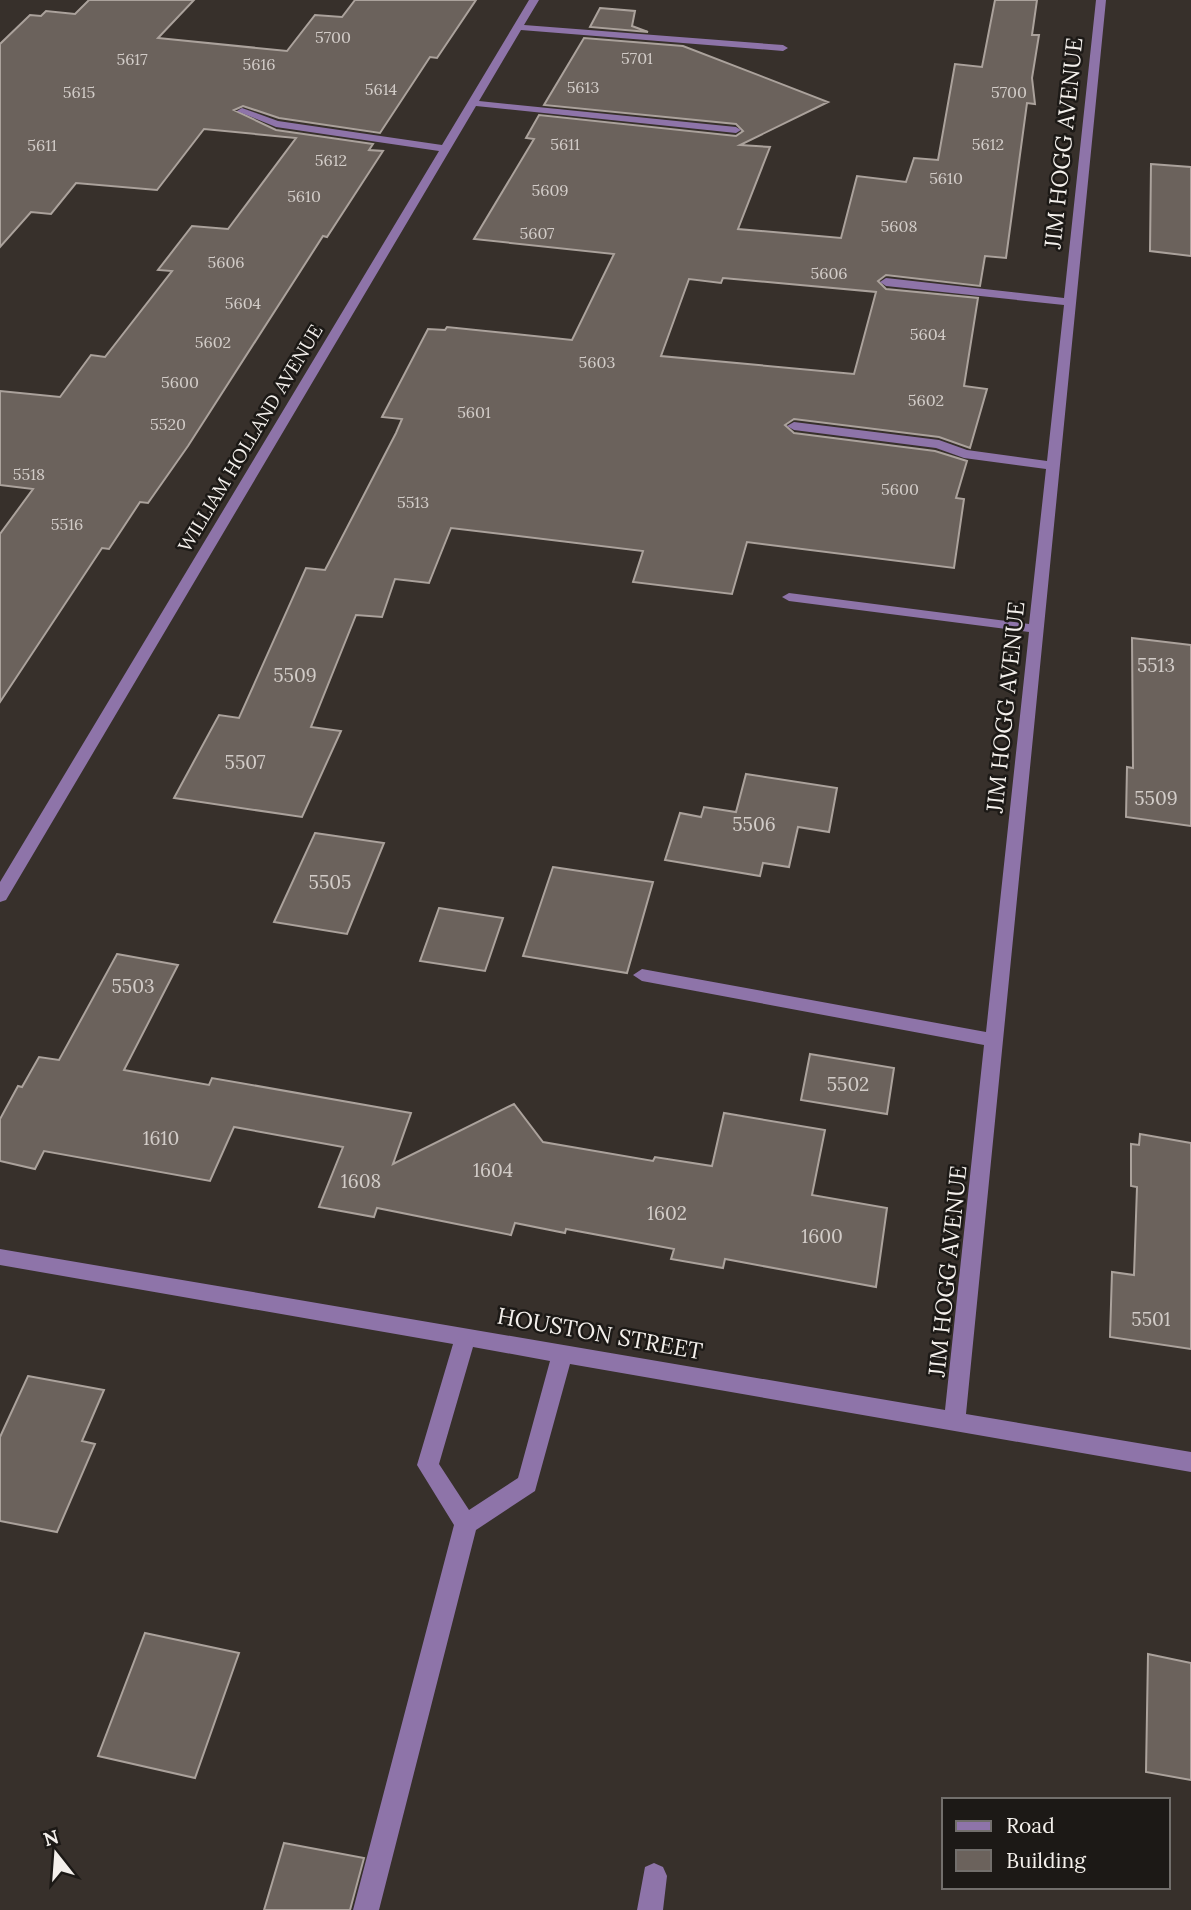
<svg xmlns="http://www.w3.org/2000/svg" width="1191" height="1910" font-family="Lora,serif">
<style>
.building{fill:#6b625c;stroke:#aba29c;stroke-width:2;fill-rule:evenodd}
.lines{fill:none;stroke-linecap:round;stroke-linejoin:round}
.minor{fill:#8e74a9;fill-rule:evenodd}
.labels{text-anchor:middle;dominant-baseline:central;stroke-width:5;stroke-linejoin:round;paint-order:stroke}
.far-number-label{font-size:16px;fill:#d2ccc8}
.far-street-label{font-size:19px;fill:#f4f0ec;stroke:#1c1916}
.number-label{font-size:19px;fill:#d2ccc8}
.street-label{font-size:23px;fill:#f4f0ec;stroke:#1c1916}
</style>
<rect width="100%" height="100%" fill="#37302b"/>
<path class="building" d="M89,0H194L158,38L287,51L315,15L342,17L355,0H476L437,58L430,57L380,133L279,118L243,106L234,110L276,130L373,144L369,150L383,151L327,237L323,236L188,446L148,503L140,502L109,549L102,548L0,702V534L33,489L0,485V391L60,397L91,355L105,357L172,271L158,270L192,226L228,229L296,138L204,129L157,190L76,183L51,214L31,212L0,247V44L30,15L41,16L46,11L75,14Z
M995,0H1037L1032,35H1039L1032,78L1035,104L1027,103L1006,258L985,256L980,286L886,275L878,281L886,289L978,298L964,386L987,389L970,448L939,437L794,419L785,425L794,433L935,451L967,461L956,498L964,499L954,568L747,542L732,594L633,582L643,551L451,528L429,583L395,579L382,617L356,615L311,727L341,731L302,817L174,798L219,715L239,718L306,568L325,570L396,433L402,419L382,417L428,329L445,330L447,327L572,340L614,254L474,239L534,139L526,138L539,115L736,136L743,131L736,124L544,105L584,38L683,46L828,102L740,145L770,147L738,229L841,238L857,176L906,182L914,158L938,160L955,64L982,67ZM723,278L876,292L854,374L661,356L689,279L721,283Z
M600,8L635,11L632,26L648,32L590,27Z
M1151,164L1191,167V256L1150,251Z
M1132,638L1191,645V826L1126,817L1127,767L1133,768Z
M746,774L837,788L829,832L798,827L789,867L763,863L760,876L665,860L680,813L701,817L704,807L736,812Z
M315,833L384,843L347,934L274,922Z
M553,867L653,882L627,973L523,956Z
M439,908L503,918L485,971L420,961Z
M117,954L178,965L124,1070L209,1085L212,1078L411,1113L393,1164L514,1104L543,1142L653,1161L655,1157L712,1166L724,1113L825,1130L812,1195L887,1208L876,1287L725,1259L723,1268L671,1259L674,1249L566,1229L565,1233L515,1223L511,1235L377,1208L374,1217L319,1207L343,1147L234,1127L210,1181L44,1151L35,1169L0,1161V1119L18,1086L22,1087L39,1057L59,1060Z
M810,1054L894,1068L887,1114L801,1100Z
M1140,1134L1191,1143V1349L1110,1337L1112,1272L1134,1275L1137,1187L1131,1186V1144L1139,1145Z
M28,1376L104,1390L82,1441L95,1444L57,1532L0,1521V1437Z
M145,1633L239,1653L195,1778L98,1756Z
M1148,1654L1191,1663V1780L1146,1772Z
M284,1843L364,1858L350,1910H264Z"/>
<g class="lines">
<path class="minor" d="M529,0H539L524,25L783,45L788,48L783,51L521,30L479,101L736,127L741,130L736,133L476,106L6,900L0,902V882L439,151L276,127L237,111L242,108L278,121L442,145Z
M1096,0H1106L966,1414L1191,1452V1472L570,1364L535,1491L476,1530L379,1910H353L454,1525L417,1465L453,1344L0,1265V1249L945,1410L984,1045L642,981L633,975L642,969L986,1032L1029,632L789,601L782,597L789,593L1029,624L1046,469L964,458L936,448L794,430L787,426L794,422L939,440L967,450L1047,461L1064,305L886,286L880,282L886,278L1064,298ZM473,1347L550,1361L518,1478L469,1510L439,1464Z
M654,1863L663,1867L667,1876L663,1910H637L645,1867Z"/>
</g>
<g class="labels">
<g class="far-number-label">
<text x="333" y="37">5700</text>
<text x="637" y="58">5701</text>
<text x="132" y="59">5617</text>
<text x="259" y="64">5616</text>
<text x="583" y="87">5613</text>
<text x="381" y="89">5614</text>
<text x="79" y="92">5615</text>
<text x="1009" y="92">5700</text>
<text x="565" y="144">5611</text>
<text x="988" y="144">5612</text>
<text x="42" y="145">5611</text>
<text x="331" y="160">5612</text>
<text x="946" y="178">5610</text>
<text x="550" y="190">5609</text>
<text x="304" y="196">5610</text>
<text x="899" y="226">5608</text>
<text x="537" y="233">5607</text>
<text x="226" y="262">5606</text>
<text x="829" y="273">5606</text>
<text x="243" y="303">5604</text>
<text x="928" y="334">5604</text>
<text x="213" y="342">5602</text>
<text x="597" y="362">5603</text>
<text x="180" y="382">5600</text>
<text x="926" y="400">5602</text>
<text x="474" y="412">5601</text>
<text x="168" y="424">5520</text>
<text x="29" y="474">5518</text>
<text x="900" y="489">5600</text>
<text x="413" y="502">5513</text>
<text x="67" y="524">5516</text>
</g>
<g class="far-street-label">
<text transform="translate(250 438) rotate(-59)">WILLIAM HOLLAND AVENUE</text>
</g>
<g class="number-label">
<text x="1156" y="665">5513</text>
<text x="295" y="675">5509</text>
<text x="245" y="762">5507</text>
<text x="1156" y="798">5509</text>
<text x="754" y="824">5506</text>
<text x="330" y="882">5505</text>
<text x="133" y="986">5503</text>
<text x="848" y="1084">5502</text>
<text x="161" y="1138">1610</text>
<text x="493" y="1170">1604</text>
<text x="361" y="1181">1608</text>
<text x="667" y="1213">1602</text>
<text x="822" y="1236">1600</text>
<text x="1151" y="1319">5501</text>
</g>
<g class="street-label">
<text transform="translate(1063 143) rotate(-84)">JIM HOGG AVENUE</text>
<text transform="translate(1005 707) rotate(-84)">JIM HOGG AVENUE</text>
<text transform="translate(947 1271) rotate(-84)">JIM HOGG AVENUE</text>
<text transform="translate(600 1333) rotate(10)">HOUSTON STREET</text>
</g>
</g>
<rect x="942" y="1798" width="228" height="91" fill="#1c1916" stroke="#726f6c" stroke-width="2"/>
<rect x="956" y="1821" width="35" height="10" fill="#8e74a9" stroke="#726f6c" stroke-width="2"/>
<text x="1006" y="1833" font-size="21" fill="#f4f0ec">Road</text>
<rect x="956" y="1850" width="35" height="21" fill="#6b625c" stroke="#726f6c" stroke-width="2"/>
<text x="1006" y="1868" font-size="21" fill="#f4f0ec">Building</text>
<g transform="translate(56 1854) rotate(343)" stroke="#1c1916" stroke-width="5" paint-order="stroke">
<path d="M0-5L12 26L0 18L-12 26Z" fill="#f4f0ec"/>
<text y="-10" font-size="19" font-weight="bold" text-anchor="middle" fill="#f4f0ec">N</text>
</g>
</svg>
